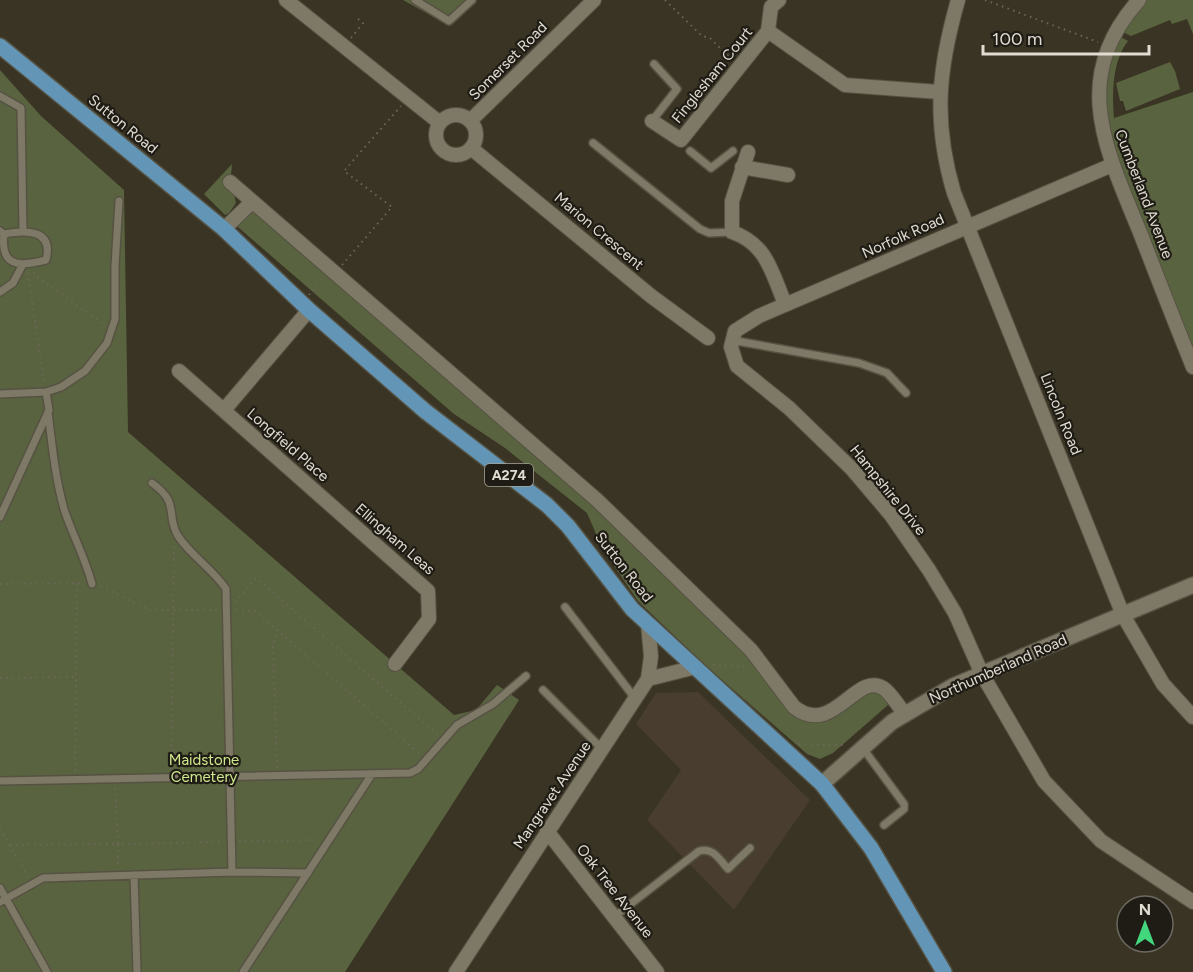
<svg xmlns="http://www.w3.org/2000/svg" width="1193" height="972" font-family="Figtree,sans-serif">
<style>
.education{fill:#483d2e}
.green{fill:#59633f}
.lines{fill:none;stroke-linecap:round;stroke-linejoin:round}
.service-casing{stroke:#565243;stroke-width:10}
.minor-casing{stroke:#565243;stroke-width:16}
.tertiary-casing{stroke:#565243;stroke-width:18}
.primary-casing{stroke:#565243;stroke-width:18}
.path{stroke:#6c6758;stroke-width:2;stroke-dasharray:1.5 4.5;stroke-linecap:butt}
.service{stroke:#7e7866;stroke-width:7}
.minor{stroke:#7e7866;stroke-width:14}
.tertiary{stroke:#7e7866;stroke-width:15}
.primary{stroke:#6396b6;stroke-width:15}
.labels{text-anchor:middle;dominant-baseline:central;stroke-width:4.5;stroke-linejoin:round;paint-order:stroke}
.shield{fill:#1f1c15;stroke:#a6a299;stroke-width:1.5}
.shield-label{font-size:14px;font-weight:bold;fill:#e0dcd2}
.street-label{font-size:15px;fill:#e0dcd2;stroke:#1f1c15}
.park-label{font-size:15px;fill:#cfe88d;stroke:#1f1c15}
</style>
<rect width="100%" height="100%" fill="#3a3424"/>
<path class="education" d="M698,692L810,800L734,910L647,820L681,770L636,724L656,693Z"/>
<path class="green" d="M403,0H474L448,25Z
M1146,0H1193V34L1187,19L1172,24L1170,20L1131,36L1123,32Z
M1119,36L1128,41C1112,61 1112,94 1114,118L1193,92V355L1109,142L1102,103L1108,64Z
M1170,62L1175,71L1180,89L1126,111L1123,101H1120L1116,83Z
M0,70L41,116L124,190L128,432L454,715L476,710L497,685L519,700L345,972H0Z
M232,164L231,175L225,183L233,190L236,203L229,213L225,215L204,194Z
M248,210H256L597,506L732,637L799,717L873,689L886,697L888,705L833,753L820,759L807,754L705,665L638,601L603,550L587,513L505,448L454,414L239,228L235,223Z"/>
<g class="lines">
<defs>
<path id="service" d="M415,0L449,21L472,0
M0,96L21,108L23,232
M652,121L677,89L654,64
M593,143L700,229L709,233L732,232
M690,151L711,168L733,151
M0,231L4,234C26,230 54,229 46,260C19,267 0,267 4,234
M0,292L13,283L23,264
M731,340L859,363L887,373L906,393
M0,394L46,392L61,387L85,371L107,343L115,319V266L119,201
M48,412C52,444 55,477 64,509C72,534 85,557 92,584
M0,517L49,410L46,392
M565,607L634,697
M543,690L603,750
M862,747L904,804V809L884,825
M0,781L410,773L418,769L457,725L493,704L526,676
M232,872L308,873
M134,875L137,972
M0,888L47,972
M0,902L43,878L232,872L226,589C213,569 191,556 178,536C165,514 181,504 152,483
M615,916L699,851C713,847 719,859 728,869L750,848
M243,972L372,774"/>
<path id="minor" d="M286,0L440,123
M779,0L771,7L768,31L845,85L939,92
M958,0C938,70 933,122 954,193L1123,615L1163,684L1193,717
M1139,0C1068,79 1107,151 1141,235C1158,279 1175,323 1193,367
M436 135a20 20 0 1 1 40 0a20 20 0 1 1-40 0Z
M470,121L594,0
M652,121L681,140L768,31
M471,148L651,296L708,338
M748,152L732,201V232C767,244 772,273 785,304
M1112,165L759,316L735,331L731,347L737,366L789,408L852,469L891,515L929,570L955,613L982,674L1044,781L1101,841L1193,902
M742,167L788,175
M230,182L597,500L751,650L794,707C833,738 856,671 883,688C891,693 898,706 905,714
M224,229L252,202
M179,371L428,591L429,619L395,664
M224,410L309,310
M648,624L651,656L648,679
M547,831L657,972
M456,972L648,679L696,667"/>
<path id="tertiary" d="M822,784L892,722L953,686L1193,585"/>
<path id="primary" d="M0,46L224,229L309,310L425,411L547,505L568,526L632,609L822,784L871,848L944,972"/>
</defs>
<use href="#service" class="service-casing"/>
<use href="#minor" class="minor-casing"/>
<use href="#tertiary" class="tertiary-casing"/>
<use href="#primary" class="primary-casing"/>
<path class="path" d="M665,0L702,36L710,38L731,59
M985,0L1098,42
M351,38L363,23L358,19L360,16
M342,265L392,207L344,171L401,106
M34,272L36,276L104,324
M28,273L44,383
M309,295L322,278
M0,584L84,583
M101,586L149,610H218
M235,602L256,578L437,734
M236,610L255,611L420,754
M713,665L749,667
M0,678L75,677
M799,744L844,745
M277,768L273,647L275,637L279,632
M171,770L174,545
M75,771L77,582
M115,788L118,844L222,842
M0,829L29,878
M239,841L317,840
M10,845L118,844V867"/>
<use href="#service" class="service"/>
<use href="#minor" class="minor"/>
<use href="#tertiary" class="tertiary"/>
<use href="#primary" class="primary"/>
</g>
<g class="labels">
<rect class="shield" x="485" y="464" width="48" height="22" rx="4.5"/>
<g class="shield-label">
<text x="509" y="475">A274</text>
</g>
<g class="street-label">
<text transform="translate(508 61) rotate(-45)">Somerset Road</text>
<text transform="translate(712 75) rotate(-51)">Finglesham Court</text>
<text transform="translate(123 124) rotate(39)">Sutton Road</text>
<text transform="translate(1144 194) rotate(69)">Cumberland Avenue</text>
<text transform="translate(599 231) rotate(40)">Marion Crescent</text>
<text transform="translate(903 236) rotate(-24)">Norfolk Road</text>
<text transform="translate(1061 414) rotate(68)">Lincoln Road</text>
<text transform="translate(288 445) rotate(41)">Longfield Place</text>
<text transform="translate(888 490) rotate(51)">Hampshire Drive</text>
<text transform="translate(395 539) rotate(41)">Ellingham Leas</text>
<text transform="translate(624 567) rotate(52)">Sutton Road</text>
<text transform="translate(998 669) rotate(-24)">Northumberland Road</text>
<text transform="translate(552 795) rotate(-56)">Mangravet Avenue</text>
<text transform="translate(615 891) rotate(52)">Oak Tree Avenue</text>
</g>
<g class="park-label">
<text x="204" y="760">Maidstone<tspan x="204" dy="17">Cemetery</tspan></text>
</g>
</g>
<g transform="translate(1145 924)"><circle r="28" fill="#1f1c15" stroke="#6c6961" stroke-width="1.5"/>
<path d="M0-4.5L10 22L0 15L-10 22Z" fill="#42d77c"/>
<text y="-9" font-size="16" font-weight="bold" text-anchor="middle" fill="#e0dcd2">N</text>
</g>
<path d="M983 45v9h166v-9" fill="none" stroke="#e0dcd2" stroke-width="3"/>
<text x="992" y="45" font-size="18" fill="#e0dcd2" stroke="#1f1c15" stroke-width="4.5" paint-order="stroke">100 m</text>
</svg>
